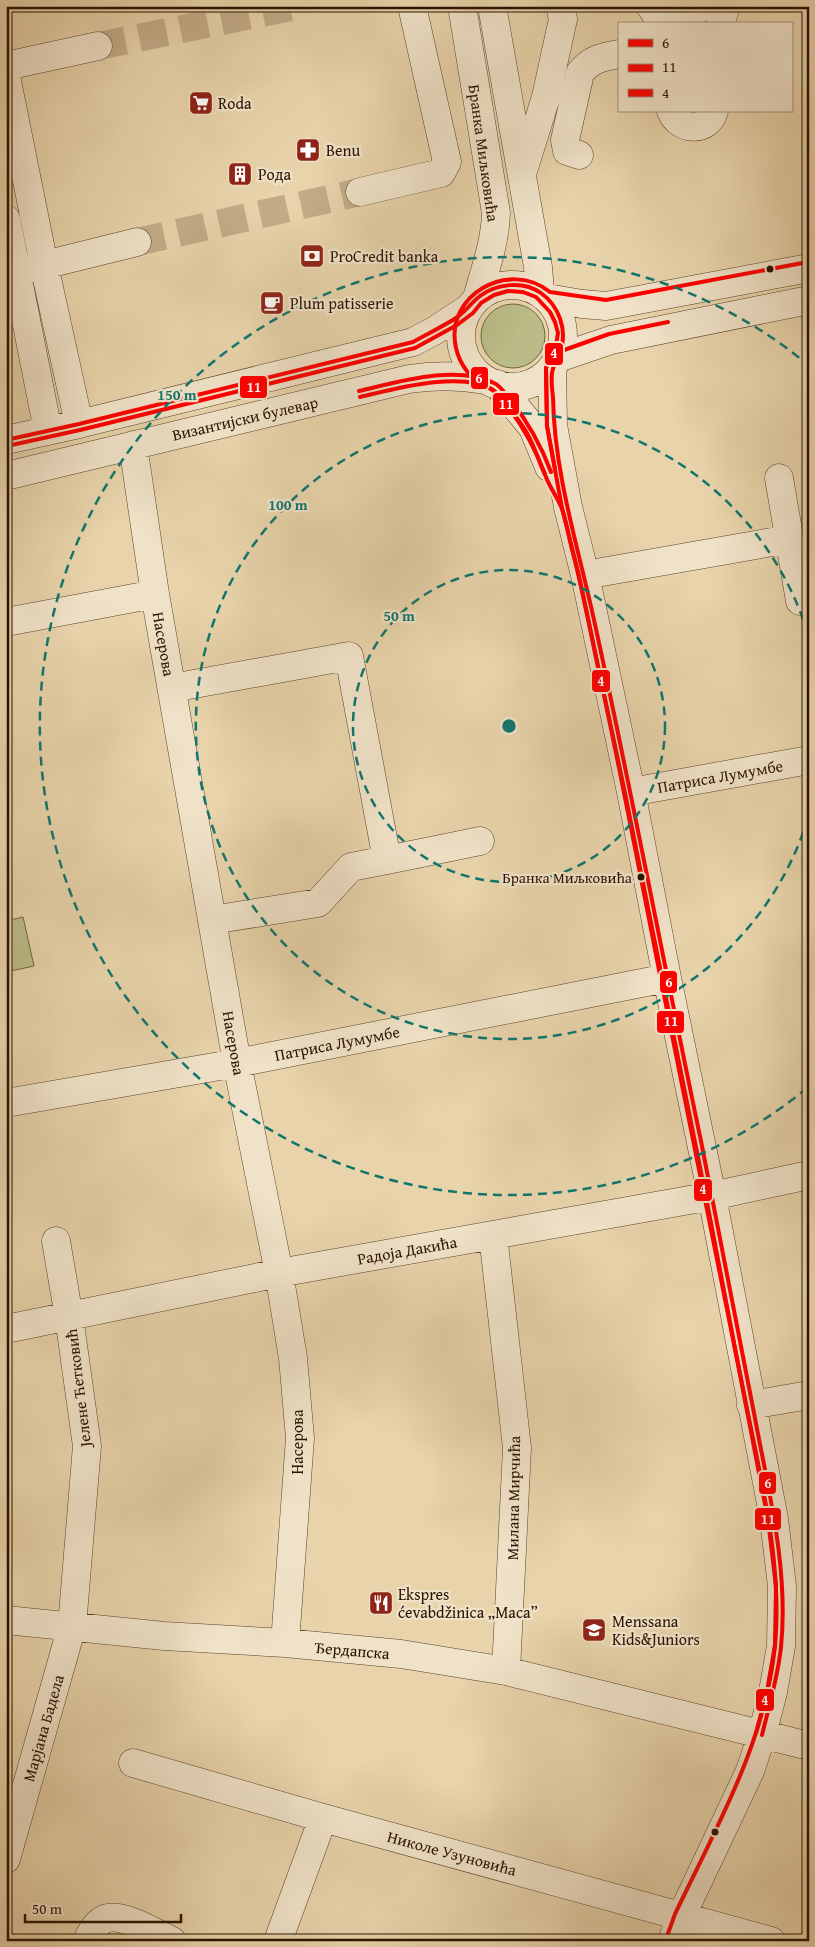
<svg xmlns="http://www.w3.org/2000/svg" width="815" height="1947" font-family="'Gentium Book Plus',serif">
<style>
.green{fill:#babb86;stroke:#716643}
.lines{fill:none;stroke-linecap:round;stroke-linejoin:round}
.minor-tunnel{stroke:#c2ac88;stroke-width:28;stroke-dasharray:28 14;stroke-linecap:butt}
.minor-casing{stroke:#58422a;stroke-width:29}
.minor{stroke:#f0e2c8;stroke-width:28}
.bus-1-casing{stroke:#f0e2c8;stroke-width:8}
.bus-2-casing{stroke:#f0e2c8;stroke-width:8}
.bus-3-casing{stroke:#f0e2c8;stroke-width:8}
.bus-1{stroke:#f00;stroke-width:4}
.bus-2{stroke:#f00;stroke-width:4}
.bus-3{stroke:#f00;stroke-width:4}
.ring{fill:none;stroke:#0f766e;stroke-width:2.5;stroke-dasharray:9 6}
.bus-dot{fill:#281200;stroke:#f0e2c8;stroke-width:2}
.labels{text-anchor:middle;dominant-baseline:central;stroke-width:4.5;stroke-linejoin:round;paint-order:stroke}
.bus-label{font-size:15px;fill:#281200;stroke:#f0e2c8;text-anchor:end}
.poi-label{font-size:16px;fill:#281200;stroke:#f0e2c8;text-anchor:start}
.street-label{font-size:16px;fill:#281200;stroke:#f0e2c8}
.centre{fill:#0f766e;stroke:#f0e2c8;stroke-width:2.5}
.ring-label{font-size:15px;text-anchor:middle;font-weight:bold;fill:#0f766e;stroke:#f0e2c8;stroke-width:4.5;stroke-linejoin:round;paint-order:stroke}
.line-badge{stroke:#f0e2c8;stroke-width:2}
.badge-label{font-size:14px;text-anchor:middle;font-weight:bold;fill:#fff}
</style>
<rect width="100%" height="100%" fill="#e8d3aa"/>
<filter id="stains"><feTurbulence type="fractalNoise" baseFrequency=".004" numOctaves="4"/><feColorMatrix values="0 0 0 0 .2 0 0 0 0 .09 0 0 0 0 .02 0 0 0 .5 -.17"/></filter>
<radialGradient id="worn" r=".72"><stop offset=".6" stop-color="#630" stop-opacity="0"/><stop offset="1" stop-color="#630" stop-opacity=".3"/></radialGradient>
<path class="green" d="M481 336a32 32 0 1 1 64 0a32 32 0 1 1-64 0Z
M23,917L34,966L6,972V921Z"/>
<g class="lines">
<path class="minor-tunnel" d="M98,46L296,6
M137,242L360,192"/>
<defs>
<path id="minor" d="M462,6L496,213C495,243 485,270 477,298
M492,6L538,267L540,292
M650,6C653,9 655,14 657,16C669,28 693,22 698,6
M720,24L726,6
M6,66L98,46
M6,76L44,265L79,424
M671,111C679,131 708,133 714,111
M579,155L567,151L565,140L580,73C591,59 602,57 619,54
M523,171L546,97L563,19L560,6
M360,192L441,173L447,162L412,6
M6,219L48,431
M28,269L137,242
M461 336a51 51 0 1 1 102 0a51 51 0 1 1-102 0Z
M547,298L582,304L606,306L809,268
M558,358L611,340L809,300
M552,368L553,425L568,507L585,575L631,792L667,978L712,1196L774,1519L782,1586L781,1646L773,1692L762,1735L750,1771L681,1917L672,1941
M497,384L533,428L549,467
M6,440L79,424L413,342L434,331L469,308
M133,445L155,594L237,1063L279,1273L293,1358L300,1438L285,1643
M6,476L409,379C435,375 459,375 486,380
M779,478L800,601
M585,575L789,539
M6,622L155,594
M172,688L349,656L387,860L351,867L318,903L212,920
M631,792L809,760
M387,860L480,841
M6,1103L237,1063L667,978
M493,1235L517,1448L506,1671
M6,1329L279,1273L712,1196L809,1175
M751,1405L809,1395
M6,1620L164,1636L285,1643L401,1654L506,1671L809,1746
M133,1763L323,1818L771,1941
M6,1859L72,1626L87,1446L69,1317L56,1241
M87,1941C91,1932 98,1920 108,1918C125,1914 157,1934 172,1941
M278,1941L323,1818"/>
</defs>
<use href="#minor" class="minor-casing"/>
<use href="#minor" class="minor"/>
<defs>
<path id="bus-1" d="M359,391C398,382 456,364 494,383C501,386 505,394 510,399C528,422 541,445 551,472
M6,440L79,424L413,342C427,334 442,327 456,318C465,312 471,303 480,296C496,284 523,280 541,293C559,306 567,329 561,350C558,358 553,365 552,373C551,381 552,389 553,397C554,475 580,553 596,629C633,799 665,970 701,1141C719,1231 736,1322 754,1413C768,1489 789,1569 781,1647C778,1677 769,1706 762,1735"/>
<path id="bus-2" d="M360,397C394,389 462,370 493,390C498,393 502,399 506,404C523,426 535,448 545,474
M7,446L80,430L415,348L457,325L473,313L481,303L494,295L508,291L523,292L536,297L550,312L555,322L558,333L556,345L546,368L547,426L562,508L579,576L625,793L706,1197L768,1520L776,1586L775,1645L767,1691L756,1733"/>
<path id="bus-3" d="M555,469L547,426L546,368L553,354L609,334L668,322
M666,1939L675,1914C716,1828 765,1743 775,1646C783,1561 759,1472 743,1389C716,1251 687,1113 660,975C639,869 619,763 596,658C589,623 582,588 573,553C569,539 567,523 562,509C558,498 550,488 546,477C537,458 532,437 519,421C512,412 505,401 496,393C488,385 491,391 481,384C469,377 459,362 456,348C444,295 509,259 550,292L606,300L808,262"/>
</defs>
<use href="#bus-1" class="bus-1-casing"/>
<use href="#bus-2" class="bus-2-casing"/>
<use href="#bus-3" class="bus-3-casing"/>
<use href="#bus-1" class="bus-1"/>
<use href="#bus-2" class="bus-2"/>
<use href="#bus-3" class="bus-3"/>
</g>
<g class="ring">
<circle cx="509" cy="726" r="156"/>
<path d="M808 818A313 313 0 1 1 808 634"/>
<path d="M807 1088A469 469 0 1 1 807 364"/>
</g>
<defs>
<symbol id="supermarket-square" viewBox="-11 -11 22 22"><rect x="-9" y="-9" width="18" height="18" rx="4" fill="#8f2418" stroke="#f0e2c8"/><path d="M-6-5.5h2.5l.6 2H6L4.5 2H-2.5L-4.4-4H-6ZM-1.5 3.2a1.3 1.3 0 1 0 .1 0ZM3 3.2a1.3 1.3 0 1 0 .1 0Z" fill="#fff"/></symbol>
<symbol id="pharmacy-square" viewBox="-11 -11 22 22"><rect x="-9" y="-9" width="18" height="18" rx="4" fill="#8f2418" stroke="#f0e2c8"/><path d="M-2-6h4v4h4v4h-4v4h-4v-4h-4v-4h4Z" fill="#fff"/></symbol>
<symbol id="building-square" viewBox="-11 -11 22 22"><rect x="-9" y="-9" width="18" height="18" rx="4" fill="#8f2418" stroke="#f0e2c8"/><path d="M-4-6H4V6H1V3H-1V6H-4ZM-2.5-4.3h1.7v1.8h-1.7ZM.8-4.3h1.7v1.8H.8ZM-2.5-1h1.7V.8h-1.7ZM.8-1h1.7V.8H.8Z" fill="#fff"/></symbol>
<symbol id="bank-square" viewBox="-11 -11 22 22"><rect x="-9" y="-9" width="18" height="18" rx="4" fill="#8f2418" stroke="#f0e2c8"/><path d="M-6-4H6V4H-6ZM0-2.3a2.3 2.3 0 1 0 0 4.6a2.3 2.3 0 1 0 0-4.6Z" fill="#fff"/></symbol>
<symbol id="cafe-square" viewBox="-11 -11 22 22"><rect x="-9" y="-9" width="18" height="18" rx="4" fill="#8f2418" stroke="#f0e2c8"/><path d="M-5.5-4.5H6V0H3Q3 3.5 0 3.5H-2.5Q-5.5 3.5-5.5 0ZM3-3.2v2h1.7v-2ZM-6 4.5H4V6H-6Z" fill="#fff"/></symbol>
<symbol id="restaurant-square" viewBox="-11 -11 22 22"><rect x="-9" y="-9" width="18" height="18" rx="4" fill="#8f2418" stroke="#f0e2c8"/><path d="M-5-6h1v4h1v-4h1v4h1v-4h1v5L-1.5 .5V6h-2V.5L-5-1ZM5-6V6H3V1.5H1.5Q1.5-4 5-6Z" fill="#fff"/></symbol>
<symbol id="school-square" viewBox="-11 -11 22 22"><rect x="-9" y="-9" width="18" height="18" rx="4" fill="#8f2418" stroke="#f0e2c8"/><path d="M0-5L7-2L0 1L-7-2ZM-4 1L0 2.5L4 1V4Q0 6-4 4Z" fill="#fff"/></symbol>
</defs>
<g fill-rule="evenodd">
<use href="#supermarket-square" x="187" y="89" width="28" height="28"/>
<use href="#pharmacy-square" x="294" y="136" width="28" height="28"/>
<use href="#building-square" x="226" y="160" width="28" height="28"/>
<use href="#bank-square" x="298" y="242" width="28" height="28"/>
<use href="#cafe-square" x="258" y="289" width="28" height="28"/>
<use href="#restaurant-square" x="367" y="1589" width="28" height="28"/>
<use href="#school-square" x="580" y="1616" width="28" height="28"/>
</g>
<g class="bus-dot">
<circle cx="770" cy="269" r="4.5"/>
<circle cx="641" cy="877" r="4.5"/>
<circle cx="715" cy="1832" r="4.5"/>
</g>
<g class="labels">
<g class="bus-label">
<text x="632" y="877">Бранка Миљковића</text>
</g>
<g class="poi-label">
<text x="218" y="103">Roda</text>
<text x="326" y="150">Benu</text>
<text x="258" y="174">Рода</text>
<text x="330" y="256">ProCredit banka</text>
<text x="290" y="303">Plum patisserie</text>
<text x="398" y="1594">Ekspres<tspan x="398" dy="18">ćevabdžinica „Maca”</tspan></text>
<text x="612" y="1621">Menssana<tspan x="612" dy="18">Kids&amp;Juniors</tspan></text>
</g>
<g class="street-label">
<text transform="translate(484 153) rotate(82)">Бранка Миљковића</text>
<text transform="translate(245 418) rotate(-13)">Византијски булевар</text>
<text transform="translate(164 644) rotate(80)">Насерова</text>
<text transform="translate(720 776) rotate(-10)">Патриса Лумумбе</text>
<text transform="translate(234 1043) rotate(80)">Насерова</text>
<text transform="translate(337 1043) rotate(-11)">Патриса Лумумбе</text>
<text transform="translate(407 1250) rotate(-10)">Радоја Дакића</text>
<text transform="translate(78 1388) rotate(-97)">Јелене Ћетковић</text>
<text transform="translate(297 1442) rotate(-90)">Насерова</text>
<text transform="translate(513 1498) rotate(-89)">Милана Мирчића</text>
<text transform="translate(352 1650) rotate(5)">Ђердапска</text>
<text transform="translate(43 1728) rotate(-74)">Марјана Бадела</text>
<text transform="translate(452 1853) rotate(15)">Николе Узуновића</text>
</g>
</g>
<circle cx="509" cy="726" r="8" class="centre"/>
<g class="ring-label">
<text x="177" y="400">150 m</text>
<text x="288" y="510">100 m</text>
<text x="399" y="621">50 m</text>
</g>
<g class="line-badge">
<rect x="544" y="342" width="20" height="24" rx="5" fill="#f00"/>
<rect x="470" y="366" width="19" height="24" rx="5" fill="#f00"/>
<rect x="239" y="375" width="29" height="24" rx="5" fill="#f00"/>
<rect x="492" y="392" width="28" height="24" rx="5" fill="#f00"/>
<rect x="591" y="669" width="20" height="24" rx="5" fill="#f00"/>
<rect x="659" y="970" width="19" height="24" rx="5" fill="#f00"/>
<rect x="656" y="1010" width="29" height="24" rx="5" fill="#f00"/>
<rect x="693" y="1178" width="20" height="24" rx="5" fill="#f00"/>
<rect x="758" y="1471" width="19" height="24" rx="5" fill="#f00"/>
<rect x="754" y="1507" width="28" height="24" rx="5" fill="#f00"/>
<rect x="755" y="1688" width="20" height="24" rx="5" fill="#f00"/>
</g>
<g class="badge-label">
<text x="554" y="358">4</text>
<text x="479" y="383">6</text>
<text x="254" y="392">11</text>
<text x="506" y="409">11</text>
<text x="601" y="686">4</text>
<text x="669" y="987">6</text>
<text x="671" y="1026">11</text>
<text x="703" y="1194">4</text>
<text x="768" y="1488">6</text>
<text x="768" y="1524">11</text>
<text x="765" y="1705">4</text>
</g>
<rect width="815" height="1947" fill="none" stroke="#e8d3aa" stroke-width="25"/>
<rect x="8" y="8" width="800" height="1932" fill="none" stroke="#281200" stroke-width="2.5"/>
<rect x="12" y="12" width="790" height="1922" fill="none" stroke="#281200"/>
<rect x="618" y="22" width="175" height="90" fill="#f0e2c8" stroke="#a08f78"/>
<rect x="628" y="39" width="25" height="8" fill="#ff0000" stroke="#a08f78"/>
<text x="662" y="48" font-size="15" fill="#281200">6</text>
<rect x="628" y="64" width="25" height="8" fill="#ff0000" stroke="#a08f78"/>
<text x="662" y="72" font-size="15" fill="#281200">11</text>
<rect x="628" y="89" width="25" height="8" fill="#ff0000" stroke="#a08f78"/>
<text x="662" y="98" font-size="15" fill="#281200">4</text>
<path d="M25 1914v8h156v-8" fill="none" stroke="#281200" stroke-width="2.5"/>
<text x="32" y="1914" font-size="15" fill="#281200" stroke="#f0e2c8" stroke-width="4" paint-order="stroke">50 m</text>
<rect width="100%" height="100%" filter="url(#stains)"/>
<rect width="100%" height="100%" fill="url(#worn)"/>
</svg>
